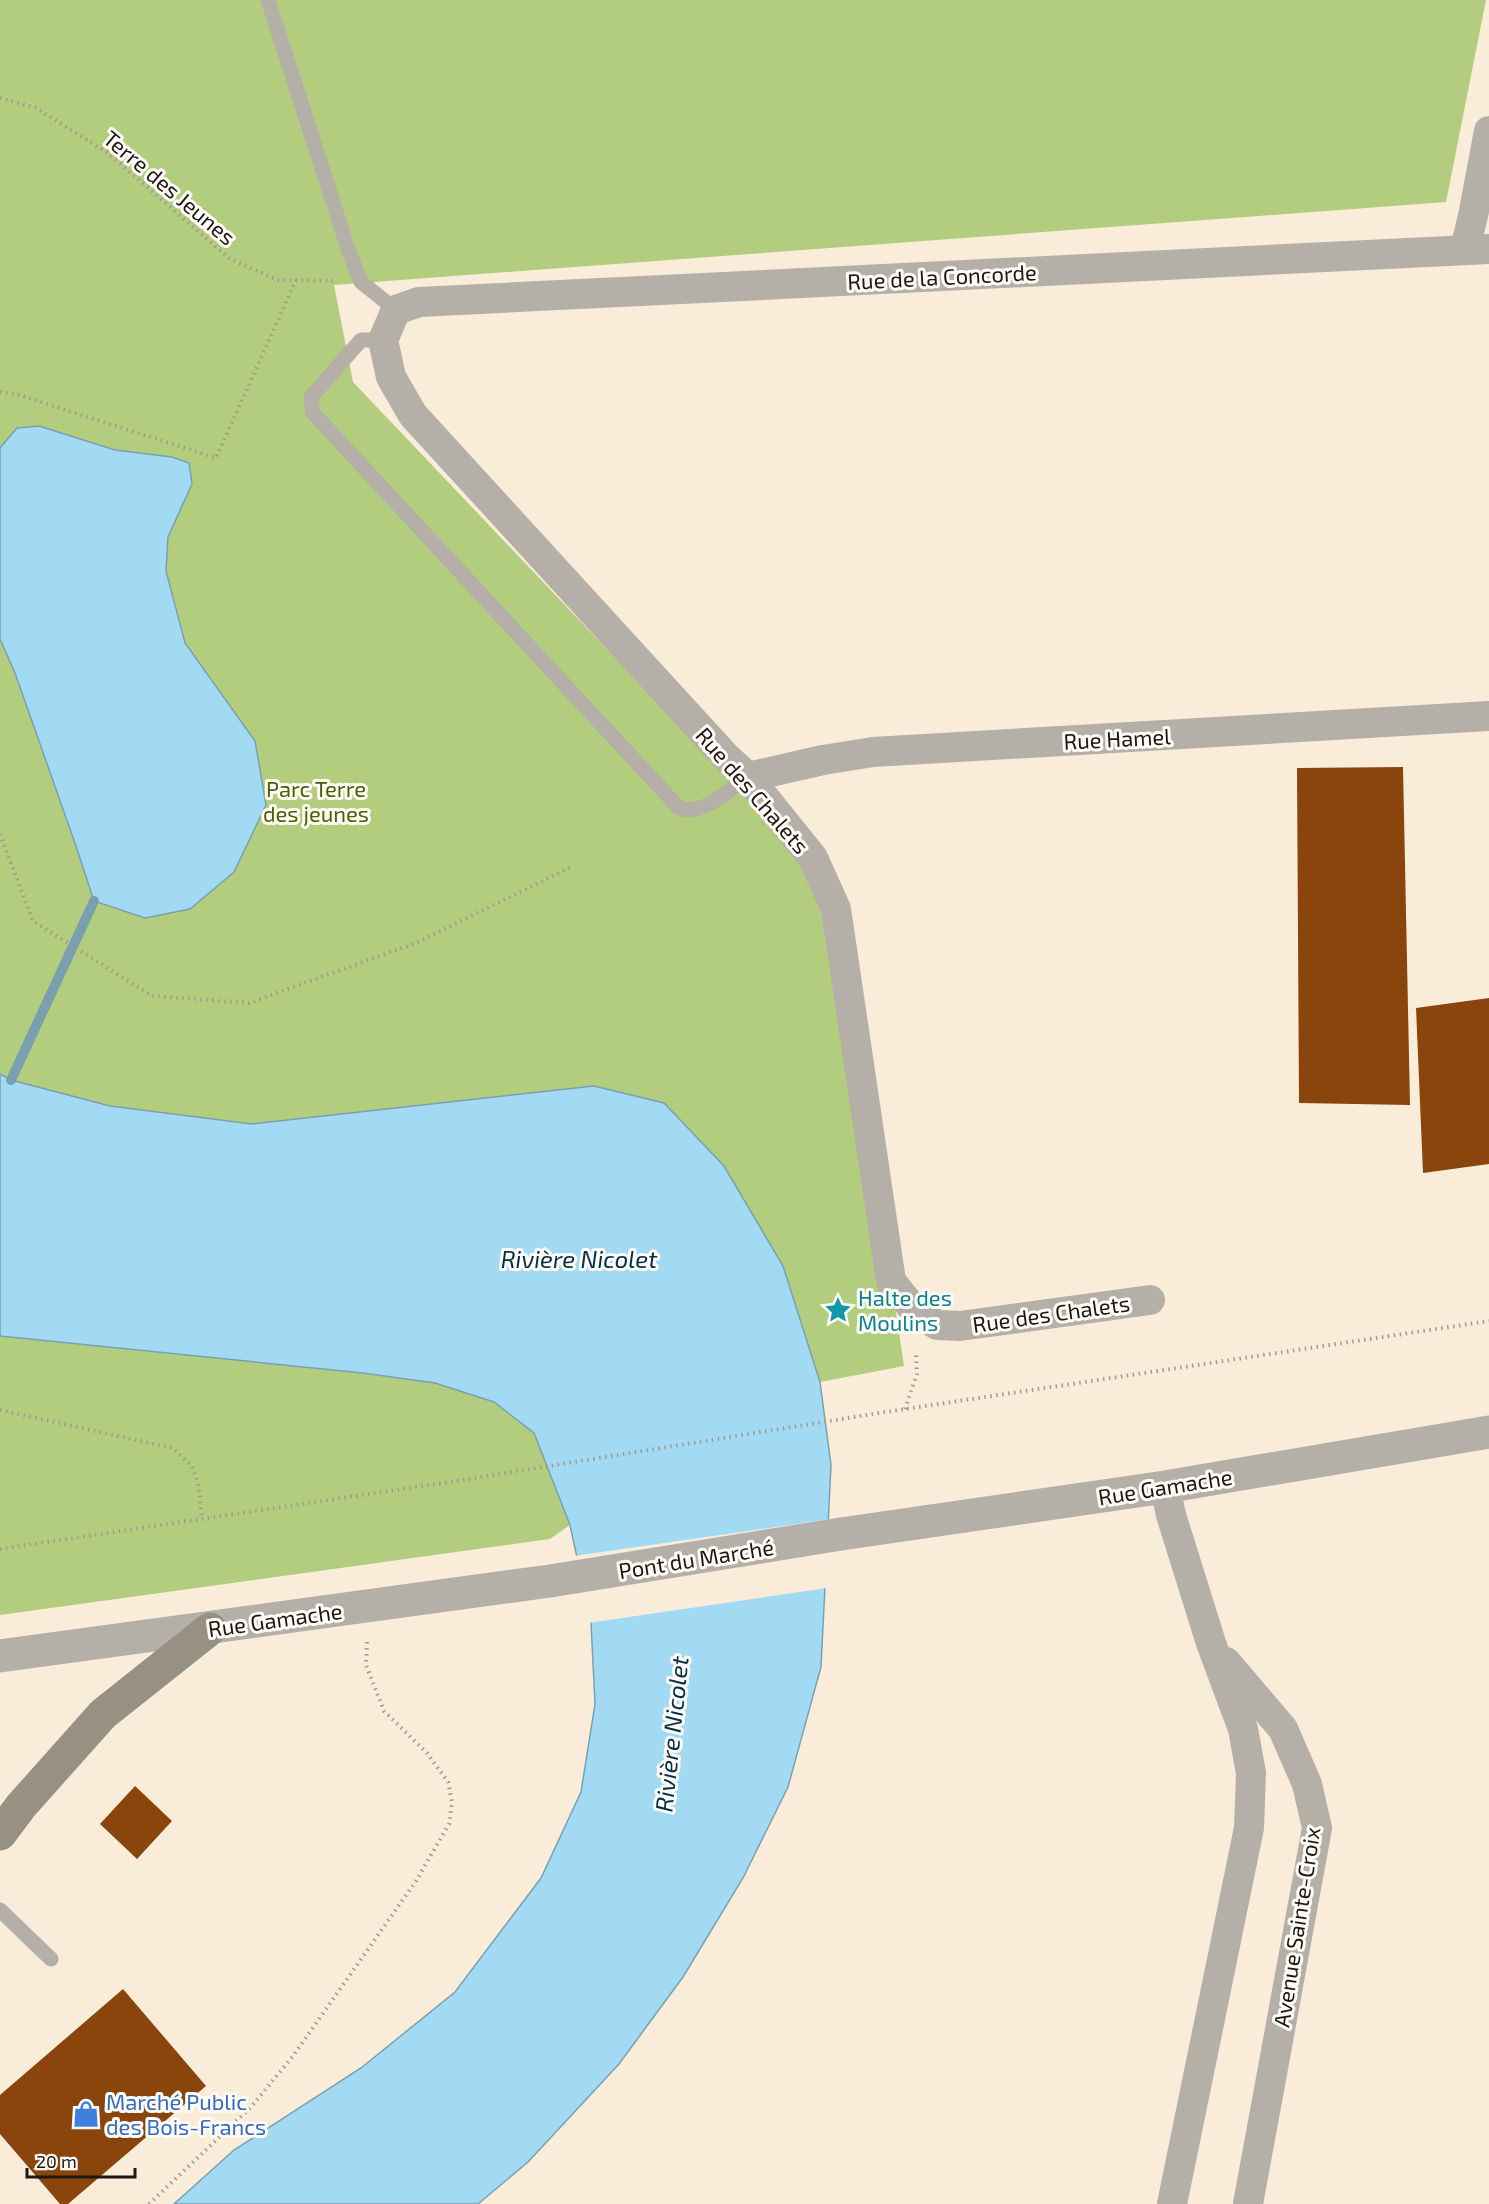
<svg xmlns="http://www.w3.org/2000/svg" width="1489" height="2204" font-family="'Exo 2',sans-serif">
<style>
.green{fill:#b3cd7e}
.water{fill:#a2daf4;stroke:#7aa0b0;stroke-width:1.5}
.pier{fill:#f9edd9}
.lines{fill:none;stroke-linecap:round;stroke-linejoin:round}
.stream{stroke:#7aa0b0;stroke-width:10}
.building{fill:#8a450d}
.path{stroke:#a39a8b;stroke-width:4;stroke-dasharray:1.5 4.5;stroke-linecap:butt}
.service{stroke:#b4afa7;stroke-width:15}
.minor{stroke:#b4afa7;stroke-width:30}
.tertiary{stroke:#b4afa7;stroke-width:33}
.secondary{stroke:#979184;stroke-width:33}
.labels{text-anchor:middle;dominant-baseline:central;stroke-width:6;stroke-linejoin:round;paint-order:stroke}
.street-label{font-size:22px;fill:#1d1811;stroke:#fefbf7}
.park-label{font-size:22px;fill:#4b6100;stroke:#fefbf7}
.culture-label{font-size:22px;fill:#0d838f;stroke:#fefbf7;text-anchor:start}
.shop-label{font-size:22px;fill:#366cbe;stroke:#fefbf7;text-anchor:start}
.water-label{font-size:24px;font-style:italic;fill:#013243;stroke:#fefbf7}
</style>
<rect width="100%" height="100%" fill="#f9edd9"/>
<path class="green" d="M0,0H1486L1446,202L334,285L353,382L736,785L828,855L904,1366L820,1382L783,1265L403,1109L252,1124L110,1106L11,1080L0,1074Z
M0,1336L363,1373L435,1383L494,1402L534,1433L570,1525L550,1539L0,1615Z"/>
<path class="water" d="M39,426L115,450L172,457L189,463L192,484L168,537L166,571L185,643L255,741L266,805L234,872L190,909L145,918L94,901L76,846L15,673L0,639V448L17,428Z
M0,1074L11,1080L110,1106L252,1124L594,1086L664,1103L724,1166L783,1266L820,1382L831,1465L821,1667L788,1787L743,1878L683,1977L619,2064L528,2162L478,2204H174L234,2150L361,2068L455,1992L541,1878L581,1792L595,1704L591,1622L570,1525L534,1433L494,1402L435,1383L363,1373L0,1336Z"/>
<path class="pier" d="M831,1519L827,1588L588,1623L574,1556Z"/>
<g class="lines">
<path class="stream" d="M11,1080L94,901"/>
</g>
<path class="building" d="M1403,767L1410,1105L1299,1103L1297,768Z
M1489,998V1164L1423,1173L1416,1008Z
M135,1786L172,1821L137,1859L100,1824Z
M123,1989L206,2086L68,2204H60L0,2134V2095Z"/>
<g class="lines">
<path class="path" d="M0,98L36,108L108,153L230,259L278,280L333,281
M0,392L19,395L216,458L296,280
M0,834L33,921L152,996L249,1003L416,943L571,867
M905,1409L917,1374L916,1352
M0,1410L172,1448L192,1466L198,1483L202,1518
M0,1549L456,1481L879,1413L1489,1321
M149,2204L251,2107L293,2056L416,1881L449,1824L452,1802L448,1782L427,1753L384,1711L366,1665L367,1641"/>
<path class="service" d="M268,0L349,252L361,282L396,310
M383,340H361L311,397L313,413L678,807C701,819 729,789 748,777
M0,1910L51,1959"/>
<path class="minor" d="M1465,250L1474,211L1489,131
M748,777L823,760L873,752L1489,716
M1150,1300L960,1326L937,1325L914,1310L891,1281L836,909L813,858L748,777L725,756L413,415L391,377L383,340L396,310L419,302L1489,249
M1165,1487L1171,1515L1211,1643L1243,1729L1251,1773L1249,1828L1172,2204
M1226,1662L1283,1729L1307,1784L1317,1828L1248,2204"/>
<path class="tertiary" d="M0,1656L550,1581L841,1534L1165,1487L1489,1432"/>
<path class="secondary" d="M0,1834L21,1806L103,1714L210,1629"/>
</g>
<defs>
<symbol id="sight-bare" viewBox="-9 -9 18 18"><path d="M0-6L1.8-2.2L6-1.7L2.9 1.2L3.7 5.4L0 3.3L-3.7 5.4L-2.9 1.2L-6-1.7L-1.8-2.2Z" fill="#0f9aa8" stroke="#fefbf7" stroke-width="2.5" paint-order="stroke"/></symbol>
<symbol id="shop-bare" viewBox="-9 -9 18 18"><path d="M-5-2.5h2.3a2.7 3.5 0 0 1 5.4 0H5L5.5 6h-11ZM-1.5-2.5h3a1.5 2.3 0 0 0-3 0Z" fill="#3f7fe0" stroke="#fefbf7" stroke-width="2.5" paint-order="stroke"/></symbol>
</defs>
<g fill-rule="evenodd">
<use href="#sight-bare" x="819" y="1291" width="38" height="38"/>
<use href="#shop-bare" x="67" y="2095" width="38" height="38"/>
</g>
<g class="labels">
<g class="street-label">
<text transform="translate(170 187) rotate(40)">Terre des Jeunes</text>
<text transform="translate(942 276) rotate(-3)">Rue de la Concorde</text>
<text transform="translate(1117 738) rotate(-3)">Rue Hamel</text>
<text transform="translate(753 790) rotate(49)">Rue des Chalets</text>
<text transform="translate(1051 1313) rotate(-8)">Rue des Chalets</text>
<text transform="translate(1165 1486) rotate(-9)">Rue Gamache</text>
<text transform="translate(696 1558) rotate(-9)">Pont du Marché</text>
<text transform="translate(275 1619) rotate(-8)">Rue Gamache</text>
<text transform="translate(1296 1927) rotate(-81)">Avenue Sainte-Croix</text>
</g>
<g class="park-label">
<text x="316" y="788">Parc Terre<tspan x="316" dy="25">des jeunes</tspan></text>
</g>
<g class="culture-label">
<text x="858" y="1297">Halte des<tspan x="858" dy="25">Moulins</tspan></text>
</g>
<g class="shop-label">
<text x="106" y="2101">Marché Public<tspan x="106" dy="25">des Bois-Francs</tspan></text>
</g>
<g class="water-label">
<text x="579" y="1258">Rivière Nicolet</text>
<text transform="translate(671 1734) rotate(-84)">Rivière Nicolet</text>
</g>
</g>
<path d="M27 2168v9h108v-9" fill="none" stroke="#1d1811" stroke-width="3"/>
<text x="36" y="2168" font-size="18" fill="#1d1811" stroke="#fefbf7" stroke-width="4.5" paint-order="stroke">20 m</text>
</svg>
